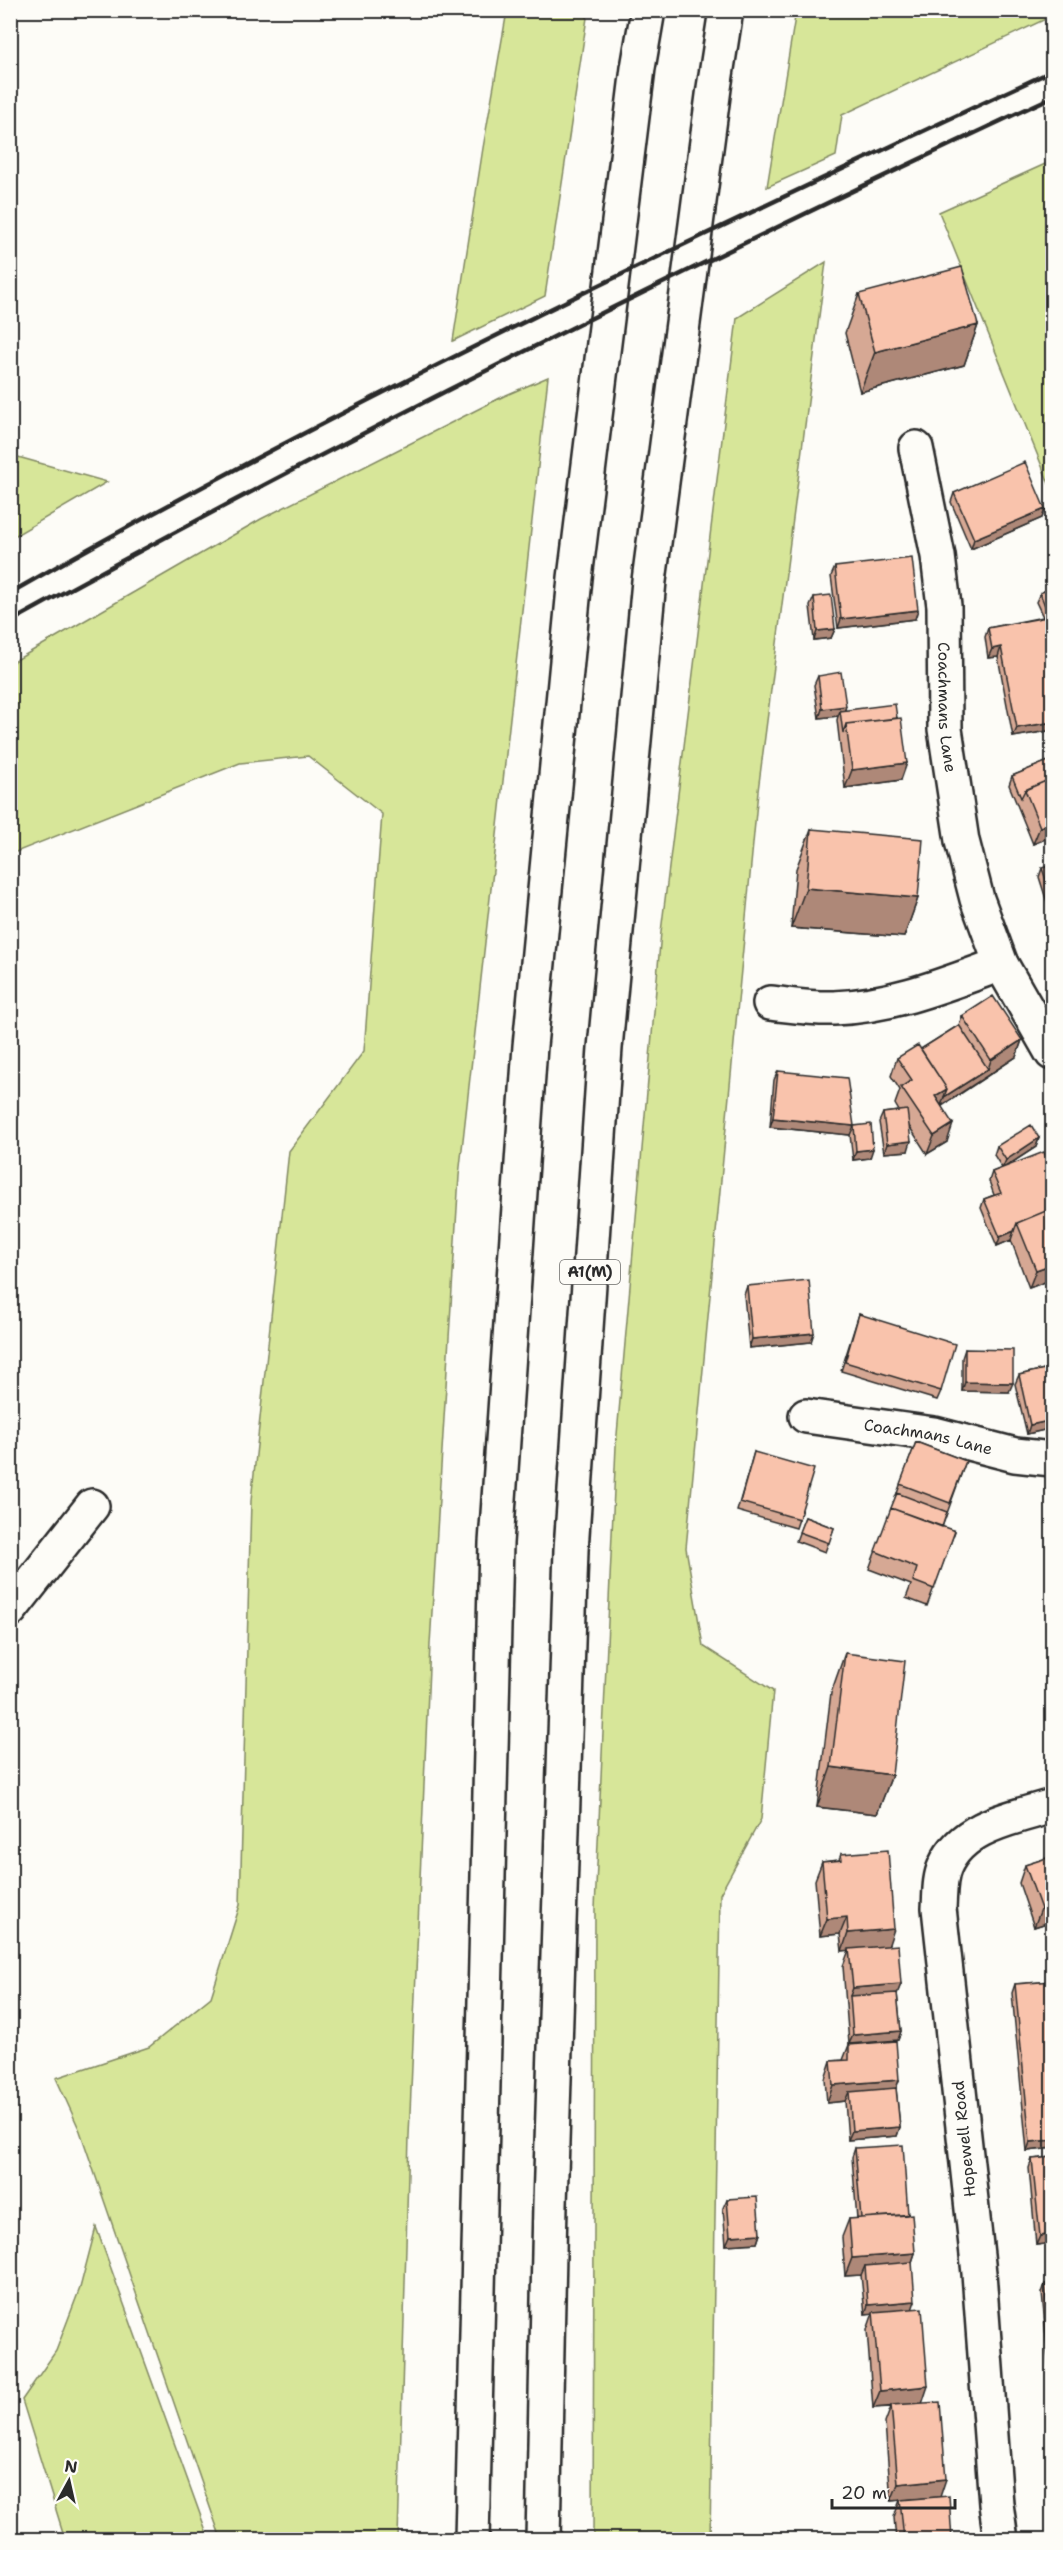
<svg xmlns="http://www.w3.org/2000/svg" width="1063" height="2550" font-family="'Shantell Sans',sans-serif">
<style>
.green{fill:#d7e699;stroke:#818862;stroke-width:1.5}
.lines{fill:none;stroke-linecap:round;stroke-linejoin:round}
.minor-casing{stroke:#2b2b2b;stroke-width:38}
.motorway-casing{stroke:#2b2b2b;stroke-width:38}
.minor{stroke:#fdfcf7;stroke-width:33}
.motorway{stroke:#fdfcf7;stroke-width:33}
.rail{stroke:#2b2b2b;stroke-width:4.5}
.wall{fill:#d6a894;stroke:#2b2b2b;stroke-width:1.5}
.shaded-wall{fill:#ae8878;stroke:#2b2b2b;stroke-width:1.5}
.building{fill:#f9c3ac;stroke:#2b2b2b;stroke-width:1.5}
.labels{text-anchor:middle;dominant-baseline:central;stroke-width:4.5;stroke-linejoin:round;paint-order:stroke}
.shield{fill:#fdfcf7;stroke:#6a6a68;stroke-width:1.5}
.shield-label{font-size:15px;font-weight:bold;fill:#2b2b2b}
.street-label{font-size:16px;fill:#2b2b2b;stroke:#fdfcf7}
</style>
<rect width="100%" height="100%" fill="#fdfcf7"/>
<filter id="ink" filterUnits="userSpaceOnUse"><feTurbulence type="fractalNoise" baseFrequency=".0167" numOctaves="2"/><feDisplacementMap in="SourceGraphic" scale="12" xChannelSelector="R" yChannelSelector="G"/><feConvolveMatrix kernelMatrix="1 2 1 2 8 2 1 2 1" color-interpolation-filters="sRGB"/></filter>
<g filter="url(#ink)">
<path class="green" d="M507,11H588L545,296L453,341L483,148Z
M796,11L1052,10V16L842,115L836,156L767,187Z
M1052,161V491L939,212Z
M826,262L758,791L686,1548L703,1646L773,1691L761,1819L720,1894L710,2539H593L595,1909L616,1446L661,932L737,318Z
M548,377L459,1176L430,1644L409,2136L398,2539H221L80,2131L56,2078L149,2047L211,1997L240,1905L251,1501L289,1151L364,1051L382,814L308,756L240,763L11,854V663L261,519L504,396Z
M11,455L107,482L11,538Z
M96,2227L209,2539H65L22,2400L56,2351L80,2288Z"/>
<g class="lines">
<defs>
<g id="minor">
<path id="s1" d="M916,448L938,556L944,606L945,729L962,841L977,899L1001,964L1052,1053"/>
<path d="M770,1003C790,1005 813,1009 834,1008C893,1006 946,984 1001,964"/>
<path id="s2" d="M806,1416L934,1434L1015,1455L1052,1459"/>
<path d="M10,1610L92,1506"/>
<path d="M1001,2540L996,2504L979,2273L939,1908C940,1894 939,1879 945,1866C963,1825 1014,1818 1052,1806"/>
</g>
<path id="motorway" d="M472,2540L496,1543L530,1046L575,578L638,68L648,10
M543,2540L550,2204L571,1550L605,1048L649,581L714,88L726,10"/>
</defs>
<use href="#minor" class="minor-casing"/>
<use href="#motorway" class="motorway-casing"/>
<use href="#minor" class="minor"/>
<use href="#motorway" class="motorway"/>
<path class="rail" d="M10,593C348,400 700,235 1052,71
M10,622C351,433 700,261 1052,97"/>
</g>
<path class="wall" d="M859,294L978,325L964,365L860,392L845,333Z
M954,493L1045,509L1042,518L971,549L951,502Z
M835,567L915,619L838,628L831,576Z
M1053,587V616L1047,618L1053,648V730L1013,737L998,657L988,658L985,637L988,628L1043,617L1036,602L1040,593Z
M814,597L835,629L831,638L814,640L810,606Z
M818,676L845,710L901,780L845,788L837,720L838,716L819,718L814,685Z
M1053,759V836L1033,844L1009,785L1012,776Z
M811,829L918,898L904,937L791,928L796,869Z
M1053,865V921L1039,877L1042,868Z
M962,1016L1022,1040L1016,1057L942,1106L947,1142L927,1154L909,1126L908,1151L884,1153L879,1122L883,1113L899,1111L895,1104L900,1090L891,1076L897,1058L921,1049L959,1025Z
M778,1071L854,1126L870,1158L853,1160L850,1135L770,1127L774,1080Z
M1039,1138L1036,1147L1004,1168L1053,1173V1279L1029,1288L1011,1240L997,1246L981,1208L984,1199L994,1195L989,1181L992,1172L1002,1168L994,1155L997,1146Z
M747,1286L811,1342L749,1348L744,1295Z
M859,1314L941,1391L937,1400L841,1371Z
M965,1349L1009,1392L962,1391V1358Z
M1053,1367V1428L1027,1434L1015,1384L1019,1375Z
M916,1442L966,1461L942,1527L955,1531L927,1606L906,1598L911,1585L869,1569Z
M754,1452L799,1519L796,1528L737,1511Z
M805,1517L834,1528L825,1552L796,1541Z
M845,1653L892,1775L877,1814L817,1807L831,1693Z
M841,1854L888,1946L901,1984L897,1993L901,2031L898,2040L849,2044L843,1966L849,1950L842,1951L840,1934L820,1936L815,1880L822,1862L839,1860Z
M1053,1856V1921L1034,1927L1019,1883L1025,1865Z
M1053,1981V2148L1027,2151L1012,1993L1015,1984Z
M849,2045L899,2080L896,2088L900,2127L897,2136L848,2140L845,2101L827,2103L825,2079L831,2061L843,2060Z
M855,2148L908,2215L915,2253L912,2262V2309L922,2403L940,2496L952,2540H896L894,2517L900,2500L891,2501L885,2423L891,2407L873,2408L867,2330L873,2313L865,2314L861,2275L845,2276L842,2237L849,2219H857L852,2157Z
M1053,2157V2243L1036,2245L1029,2168L1032,2159Z
M727,2199L760,2234L757,2243L726,2245L723,2208Z
M1053,2283V2370L1049,2371L1042,2293L1045,2284Z
M1053,2377V2423L1049,2387Z"/>
<path class="shaded-wall" d="M978,325L964,365L860,392L875,352Z
M1045,509L1042,518L971,549L974,539Z
M1053,608V616L1044,620L1047,611Z
M918,610L915,619L838,628L841,619Z
M835,629L831,638L814,640L817,631Z
M1001,647L998,657L988,658L992,649Z
M846,706L843,716L840,711L838,716L819,718L822,709Z
M1053,722V730L1013,737L1017,728Z
M907,763L901,780L845,788L852,770Z
M1053,822V836L1033,844L1040,827Z
M806,888L918,898L904,937L791,928Z
M1022,1040L1016,1057L941,1106L944,1097L988,1069L991,1060Z
M947,1089L941,1106L935,1096Z
M773,1118L854,1126L850,1135L770,1127Z
M953,1124L947,1142L927,1154L934,1136Z
M1039,1138L1036,1147L1002,1169L1006,1160Z
M911,1141L908,1151L884,1153L887,1144Z
M873,1149L870,1158L853,1160L856,1151Z
M1014,1231L1011,1240L997,1246L1000,1237Z
M1053,1264V1279L1029,1288L1036,1270Z
M814,1333L811,1342L749,1348L752,1339Z
M965,1382L1013,1383L1009,1392L962,1391Z
M1053,1420V1428L1027,1434L1030,1425Z
M831,1767L892,1775L877,1814L817,1807Z
M1053,1905V1921L1034,1927L1041,1909Z
M847,1917L840,1934L820,1936L827,1919Z
M894,1929L888,1947L842,1951L848,1933Z
M901,1984L894,2002L850,1996L853,1988Z
M901,2031L898,2040L849,2044L853,2035Z
M899,2080L893,2098L849,2092L845,2101L827,2103L833,2085Z
M900,2127L897,2136L848,2140L852,2131Z
M1053,2140V2148L1027,2151L1030,2142Z
M760,2234L757,2243L726,2245L730,2236Z
M1053,2234V2243L1036,2245L1040,2236Z
M915,2253L909,2271L865,2266L861,2275L845,2276L852,2258Z
M915,2301L912,2310L865,2314L868,2305Z
M1052,2362L1053,2370L1049,2371Z
M928,2386L922,2404L873,2408L880,2391Z
M946,2479L940,2497L891,2501L898,2484Z"/>
<path class="building" d="M962,267L978,325L875,352L859,294Z
M1025,462L1045,509L974,539L954,493Z
M912,558L918,610L841,619L835,567Z
M1053,587V608L1047,611L1040,593Z
M831,595L835,629L817,631L814,597Z
M1047,617L1053,648V722L1017,728L1001,647L992,649L988,628Z
M841,672L846,706L822,709L818,676Z
M895,704L897,718L846,724L843,733L840,711Z
M901,718L907,763L852,770L846,724Z
M1053,759V778L1025,790L1021,798L1012,776Z
M1053,778V822L1040,827L1025,790Z
M811,829L923,839L918,898L806,888Z
M1053,865V901L1042,868Z
M993,996L1022,1040L991,1060L962,1016Z
M959,1025L988,1069L944,1097L947,1089L921,1049Z
M918,1045L947,1089L935,1096L953,1124L934,1136L901,1087L912,1080L897,1058Z
M778,1071L847,1078L854,1126L773,1118Z
M907,1110L911,1141L887,1144L883,1113Z
M871,1124L873,1149L856,1151L854,1126Z
M1031,1125L1039,1138L1006,1160L997,1146Z
M1044,1152L1053,1173V1208L1017,1223L1014,1231L1000,1237L984,1199L1001,1193L992,1172Z
M1053,1208V1264L1036,1270L1017,1223Z
M809,1280L814,1333L752,1339L747,1286Z
M859,1314L955,1344L941,1391L845,1362Z
M965,1349L1013,1350V1383L965,1382Z
M1053,1367V1420L1030,1425L1019,1375Z
M916,1442L966,1461L950,1503L900,1484Z
M754,1452L814,1469L799,1519L740,1502Z
M897,1493L947,1512L942,1527L891,1508Z
M891,1508L955,1531L934,1589L913,1581L917,1568L875,1551Z
M805,1517L834,1528L829,1543L799,1532Z
M845,1653L905,1661L892,1775L831,1767Z
M888,1850L894,1929L848,1933L847,1917L827,1919L822,1862L842,1860L841,1854Z
M1053,1856V1905L1041,1909L1025,1865Z
M898,1945L901,1984L853,1988L849,1949Z
M1053,1981V2140L1030,2142L1015,1984Z
M897,1993L901,2031L853,2035L850,1996Z
M896,2041L899,2080L833,2085L831,2061L849,2060V2045Z
M896,2088L900,2127L852,2131L849,2092Z
M903,2145L908,2215L861,2218L855,2148Z
M1053,2157V2234L1040,2236L1032,2159Z
M757,2197L760,2234L730,2236L727,2199Z
M912,2214L915,2253L852,2258L849,2219Z
M912,2262L915,2301L868,2305L865,2266Z
M1053,2283V2362H1052L1045,2284Z
M922,2308L928,2386L880,2391L873,2312Z
M940,2402L946,2479L898,2484L891,2405Z
M949,2496L952,2540H896L904,2539L900,2500Z"/>
</g>
<g class="labels">
<rect class="shield" x="560" y="1260" width="60" height="24" rx="4.5"/>
<g class="shield-label">
<text x="590" y="1272">A1(M)</text>
</g>
<g class="street-label">
<text stroke="none"><textPath href="#s1" startOffset="262">Coachmans Lane</textPath></text>
<text stroke="none"><textPath href="#s2" startOffset="124">Coachmans Lane</textPath></text>
<text transform="translate(964 2139) rotate(-96)">Hopewell Road</text>
</g>
</g>
<rect width="1063" height="2550" fill="none" stroke="#fdfcf7" stroke-width="36"/>
<rect x="18" y="18" width="1027" height="2514" fill="none" stroke="#2b2b2b" stroke-width="2" filter="url(#ink)"/>
<g transform="translate(69 2481) rotate(8)" stroke="#fdfcf7" stroke-width="4.5" paint-order="stroke">
<path d="M0-4.5L10 22L0 15L-10 22Z" fill="#2b2b2b"/>
<text y="-9" font-size="16" font-weight="bold" text-anchor="middle" fill="#2b2b2b">N</text>
</g>
<path d="M832 2499v9h123v-9" fill="none" stroke="#2b2b2b" stroke-width="3"/>
<text x="841" y="2499" font-size="18" fill="#2b2b2b" stroke="#fdfcf7" stroke-width="4.5" paint-order="stroke">20 m</text>
</svg>
